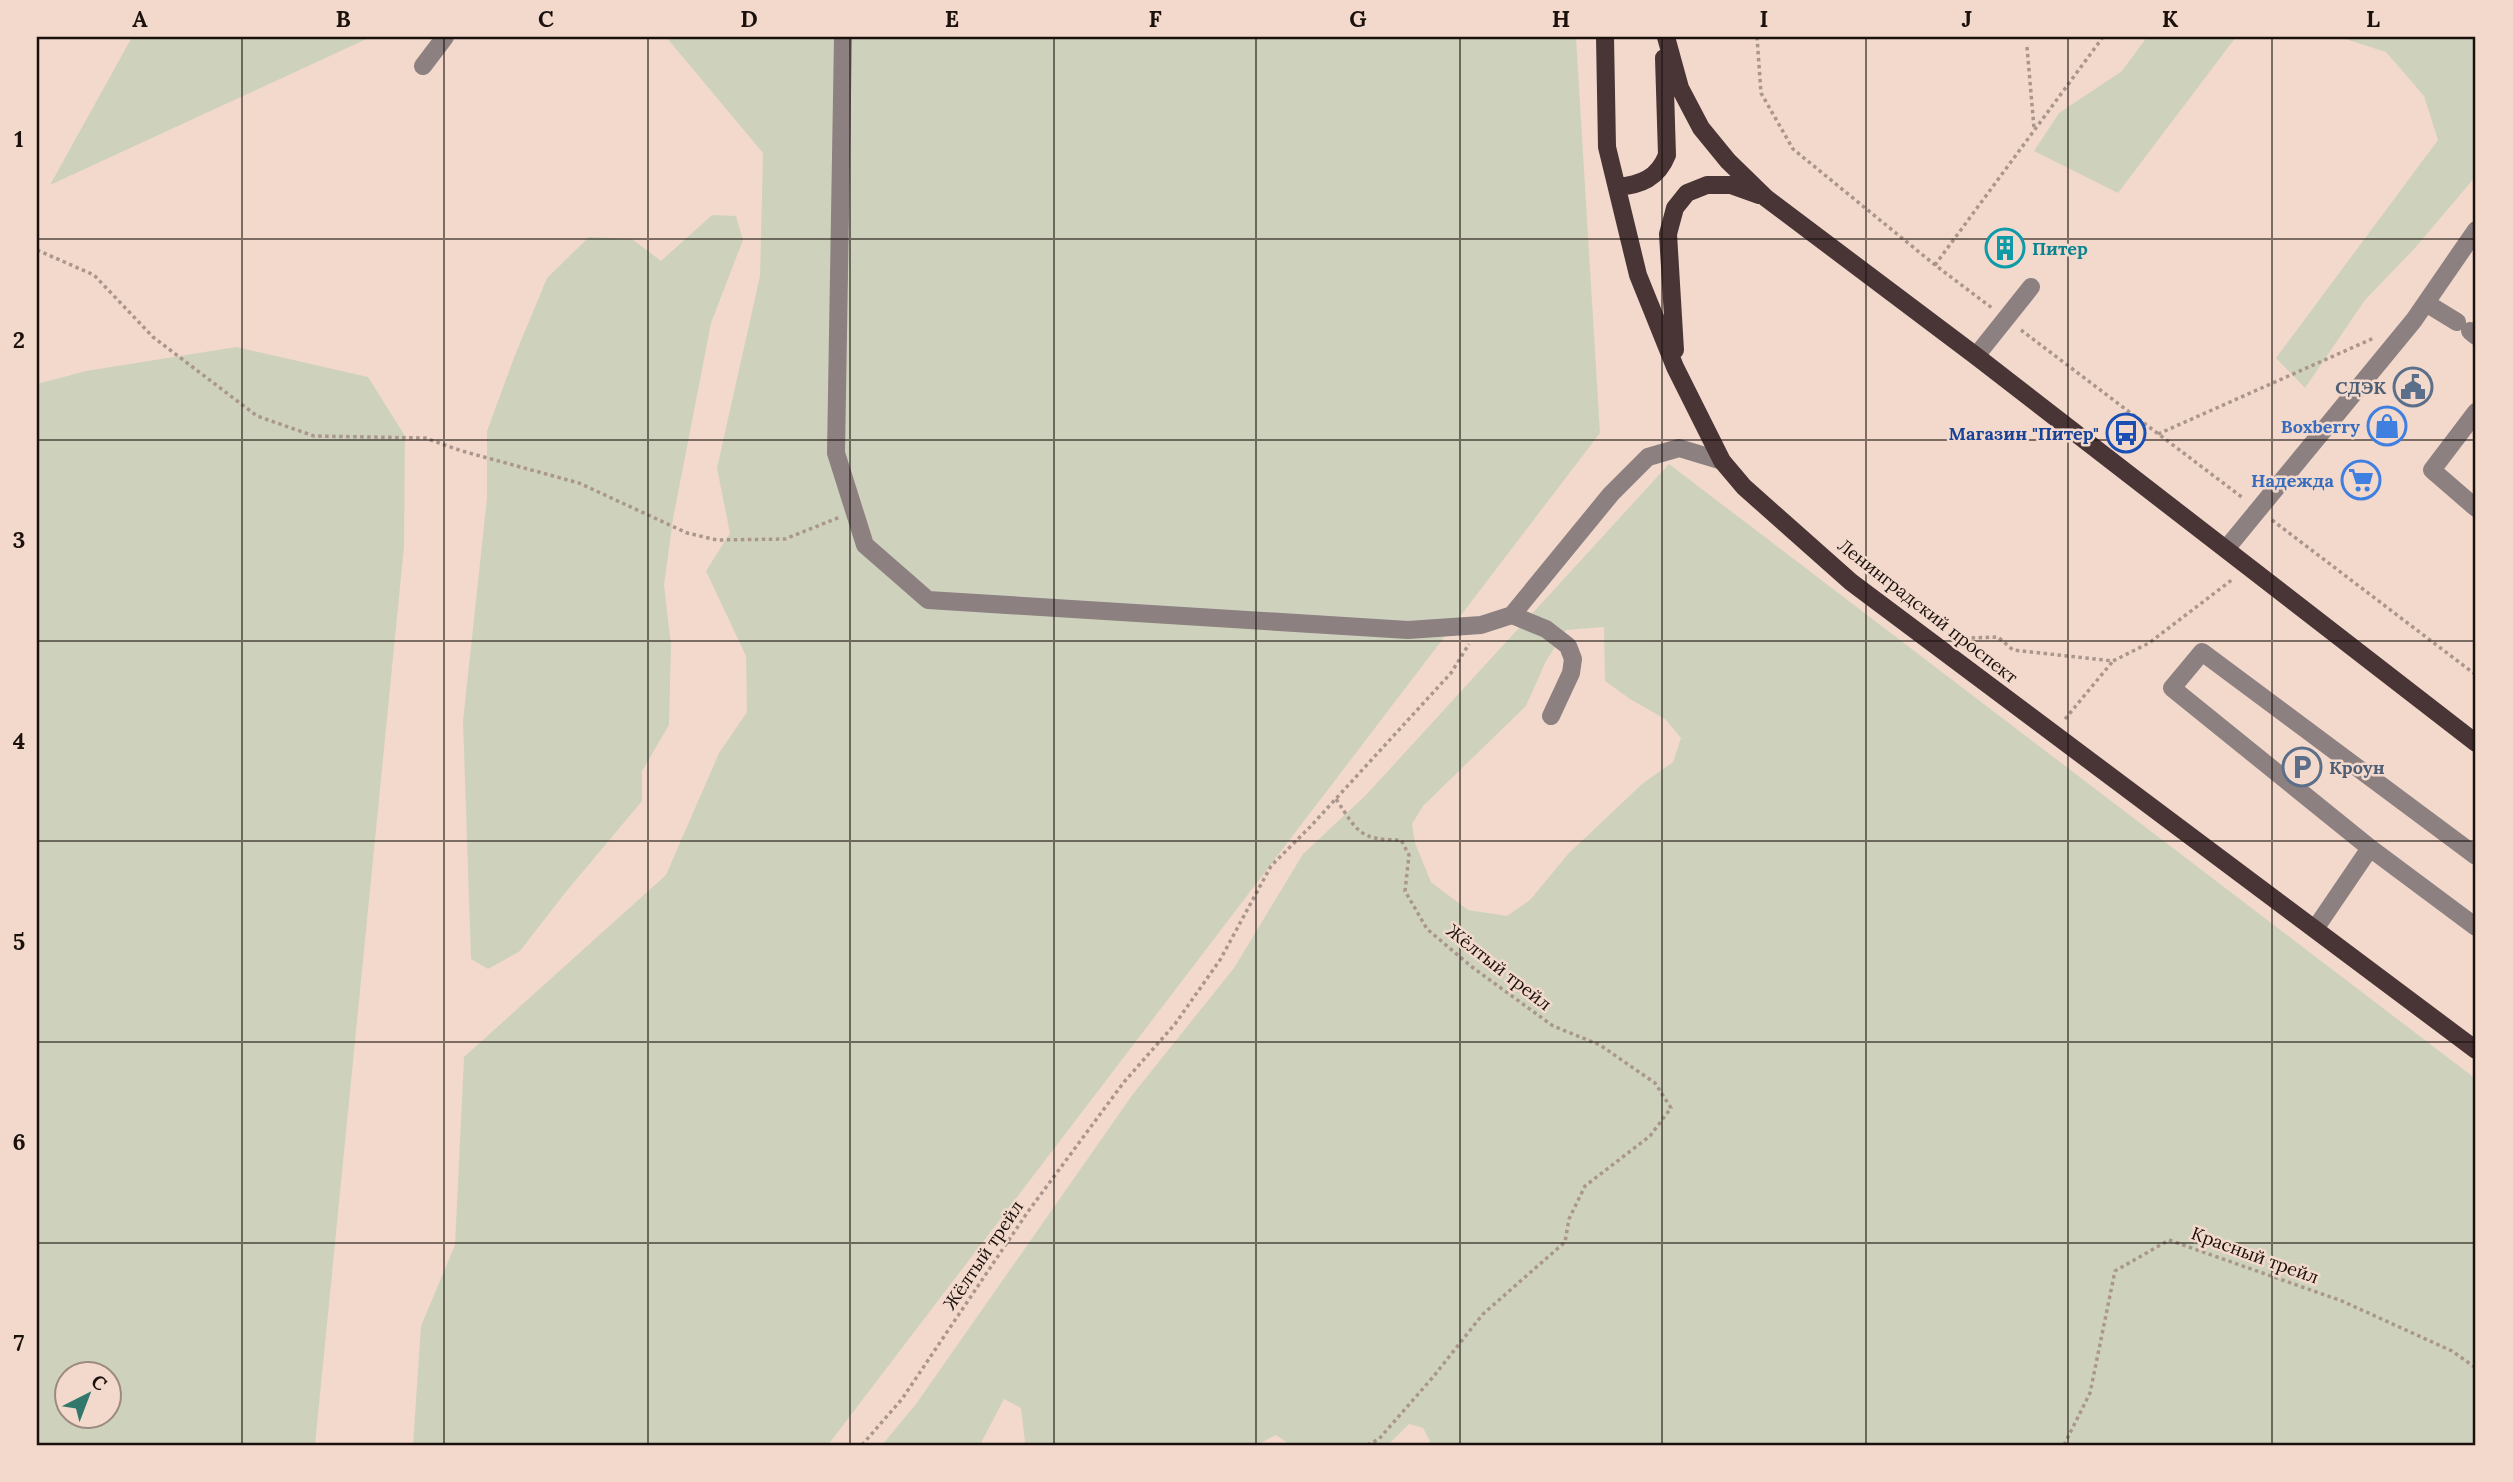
<svg xmlns="http://www.w3.org/2000/svg" width="2513" height="1482" font-family="Lora,serif">
<style>
.green{fill:#ced2bc;fill-rule:evenodd}
.lines{fill:none;stroke-linecap:round;stroke-linejoin:round}
.path{stroke:#aa968c;stroke-width:3.5;stroke-dasharray:3.5 3.5;stroke-linecap:butt}
.minor{stroke:#8d8081;stroke-width:18}
.major{stroke:#4a3536;stroke-width:18}
.grid{fill:none;stroke:#1a110d;stroke-width:2;stroke-opacity:0.55}
.labels{text-anchor:middle;dominant-baseline:central;stroke-width:5;stroke-linejoin:round;paint-order:stroke}
.culture-label{font-size:18px;font-weight:bold;fill:#0d838f;stroke:#f3d9cc;text-anchor:start}
.service-label{font-size:18px;font-weight:bold;fill:#4e5e75;stroke:#f3d9cc;text-anchor:end}
.shop-label{font-size:18px;font-weight:bold;fill:#366cbe;stroke:#f3d9cc;text-anchor:end}
.transit-label{font-size:18px;font-weight:bold;fill:#164399;stroke:#f3d9cc;text-anchor:end}
.street-label{font-size:18px;fill:#1a110d;stroke:#f3d9cc}
.neatline{fill:none;stroke:#1a110d;stroke-width:2.5}
.grid-label{font-size:23px;text-anchor:middle;font-weight:bold;fill:#1a110d}
</style>
<rect width="100%" height="100%" fill="#f3d9cc"/>
<path class="green" d="M132,37H371L50,185Z
M666,37H1576L1600,433L828,1445H413L421,1326L455,1245L464,1057L666,875L719,753L747,712L746,656L706,571L730,533L717,468L760,276L763,153Z
M2147,37H2236L2118,193L2034,151L2059,113L2122,71Z
M2339,37H2476V176L2415,248L2365,300L2305,388L2276,358L2438,140L2424,96L2386,52Z
M712,215L736,216L743,240L711,323L673,519L664,585L671,645L669,725L642,771V801L565,893L520,951L488,969L471,959L463,721L487,498V431L515,355L547,278L589,237L632,239L661,261Z
M236,347L368,377L405,436L404,547L315,1445H37V384L86,371ZM66,1374H108V1416H66Z
M1669,464L2476,1079V1445H1427L1430,1441L1423,1428L1409,1424L1388,1445H1290L1276,1435L1257,1445H1023L1025,1442L1021,1408L1004,1399L980,1445H882L916,1404L1133,1094L1234,968L1303,854L1366,795ZM1604,627L1605,681L1630,699L1665,719L1681,738L1673,762L1642,784L1569,853L1530,900L1507,916L1468,910L1431,882L1415,843L1412,824L1423,806L1526,706L1546,661L1566,630Z"/>
<g class="lines">
<path class="path" d="M1757,37L1761,93L1793,149L1935,265L1992,308
M2027,47L2034,128
M37,250L94,275L153,337L257,416L314,436L425,438L462,451L579,483L687,533L717,540L785,539L840,517
M1935,265L2103,37
M2021,330L2243,498
M2158,434L2374,338
M2272,520L2476,675
M1958,641L1970,638L1998,637L2013,650L2113,661L2149,643L2233,579
M2065,719L2113,661
M1336,799C1358,832 1359,840 1401,840L1409,855L1405,891L1427,929L1472,967L1553,1026L1600,1045L1655,1083L1671,1108L1650,1136L1585,1186L1569,1219L1565,1242L1483,1314L1433,1377L1379,1439L1367,1445
M862,1445L902,1399L1027,1213L1124,1082L1175,1024L1220,960L1271,866L1310,827L1451,673L1469,644
M2064,1445L2090,1393L2115,1271L2169,1240L2342,1301L2452,1351L2476,1368"/>
<path class="minor" d="M843,37L836,453L865,545L928,600L1408,630L1481,625L1512,615L1546,629L1568,646L1573,659L1571,673L1551,716
M423,66L445,37
M2426,303L2457,322
M2470,331L2476,336
M1976,356L2031,287
M2476,412L2432,470L2476,508
M2226,549L2414,320L2476,230
M1512,615L1611,494L1648,457L1679,448L1722,461
M2370,848L2172,688L2202,652L2476,856
M2315,929L2370,848L2476,927"/>
<path class="major" d="M1605,37L1607,147L1638,275L1675,367L1722,461L1744,487L1851,582L2476,1050
M1666,37L1680,88L1701,128L1728,161L1766,198L1976,356L2476,743
M1617,187C1641,185 1658,178 1667,155L1664,58
M1675,350L1668,234L1675,208L1687,193L1707,185H1731L1759,195"/>
</g>
<path class="grid" d="M242,37V1445M444,37V1445M648,37V1445M850,37V1445M1054,37V1445M1256,37V1445M1460,37V1445M1662,37V1445M1866,37V1445M2068,37V1445M2272,37V1445M37,239H2476M37,440H2476M37,641H2476M37,841H2476M37,1042H2476M37,1243H2476"/>
<defs>
<symbol id="building-ring" viewBox="-11 -11 22 22"><circle r="9.5" fill="#f3d9cc" stroke="#0f9aa8" stroke-width="1.5"/><path d="M-4-6H4V6H1V3H-1V6H-4ZM-2.5-4.3h1.7v1.8h-1.7ZM.8-4.3h1.7v1.8H.8ZM-2.5-1h1.7V.8h-1.7ZM.8-1h1.7V.8H.8Z" fill="#0f9aa8"/></symbol>
<symbol id="civic-ring" viewBox="-11 -11 22 22"><circle r="9.5" fill="#f3d9cc" stroke="#5c6f8a" stroke-width="1.5"/><path d="M-.6-6.5H3V-4.5H.6V-3L4-1V1h2V6H-6V1h2V-1L-.6-3ZM-1.2 2.5V6h2.4V2.5Z" fill="#5c6f8a"/></symbol>
<symbol id="shop-ring" viewBox="-11 -11 22 22"><circle r="9.5" fill="#f3d9cc" stroke="#3f7fe0" stroke-width="1.5"/><path d="M-5-2.5h2.3a2.7 3.5 0 0 1 5.4 0H5L5.5 6h-11ZM-1.5-2.5h3a1.5 2.3 0 0 0-3 0Z" fill="#3f7fe0"/></symbol>
<symbol id="bus-ring" viewBox="-11 -11 22 22"><circle r="9.5" fill="#f3d9cc" stroke="#1a4fb4" stroke-width="1.5"/><path d="M-5-6H5V4H4V6H2V4H-2V6H-4V4H-5ZM-3.5-4V0h7V-4ZM-3.5 1.2v1.5H-2V1.2ZM2 1.2v1.5H3.5V1.2Z" fill="#1a4fb4"/></symbol>
<symbol id="supermarket-ring" viewBox="-11 -11 22 22"><circle r="9.5" fill="#f3d9cc" stroke="#3f7fe0" stroke-width="1.5"/><path d="M-6-5.5h2.5l.6 2H6L4.5 2H-2.5L-4.4-4H-6ZM-1.5 3.2a1.3 1.3 0 1 0 .1 0ZM3 3.2a1.3 1.3 0 1 0 .1 0Z" fill="#3f7fe0"/></symbol>
<symbol id="parking-ring" viewBox="-11 -11 22 22"><circle r="9.5" fill="#f3d9cc" stroke="#5c6f8a" stroke-width="1.5"/><path d="M-3.5-5.5H1a3.5 3.5 0 0 1 0 7H-1V5.5H-3.5ZM-1-3.4V-.6H.8a1.4 1.4 0 0 0 0-2.8Z" fill="#5c6f8a"/></symbol>
</defs>
<g fill-rule="evenodd">
<use href="#building-ring" x="1983" y="226" width="44" height="44"/>
<use href="#civic-ring" x="2391" y="365" width="44" height="44"/>
<use href="#shop-ring" x="2365" y="404" width="44" height="44"/>
<use href="#bus-ring" x="2104" y="411" width="44" height="44"/>
<use href="#supermarket-ring" x="2339" y="458" width="44" height="44"/>
<use href="#parking-ring" x="2280" y="745" width="44" height="44"/>
</g>
<g class="labels">
<g class="culture-label">
<text x="2032" y="248">Питер</text>
</g>
<g class="service-label">
<text x="2386" y="387">СДЭК</text>
<text x="2329" y="767" text-anchor="start">Кроун</text>
</g>
<g class="shop-label">
<text x="2360" y="426">Boxberry</text>
<text x="2334" y="480">Надежда</text>
</g>
<g class="transit-label">
<text x="2099" y="433">Магазин "Питер"</text>
</g>
<g class="street-label">
<text transform="translate(1928 611) rotate(38)">Ленинградский проспект</text>
<text transform="translate(1499 967) rotate(38)">Жёлтый трейл</text>
<text transform="translate(983 1255) rotate(-56)">Жёлтый трейл</text>
<text transform="translate(2255 1255) rotate(20)">Красный трейл</text>
</g>
</g>
<rect width="2513" height="1482" fill="none" stroke="#f3d9cc" stroke-width="77"/>
<g transform="translate(88 1395) rotate(42)"><circle r="33" fill="#f3d9cc" stroke="#9c8980" stroke-width="2"/>
<path d="M0-5L12 26L0 18L-12 26Z" fill="#31776c"/>
<text y="-10" font-size="19" font-weight="bold" text-anchor="middle" fill="#1a110d">С</text>
</g>
<rect x="38" y="38" width="2436" height="1406" class="neatline"/>
<g class="grid-label">
<text x="140" y="27">A</text>
<text x="343" y="27">B</text>
<text x="546" y="27">C</text>
<text x="749" y="27">D</text>
<text x="952" y="27">E</text>
<text x="1155" y="27">F</text>
<text x="1358" y="27">G</text>
<text x="1561" y="27">H</text>
<text x="1764" y="27">I</text>
<text x="1967" y="27">J</text>
<text x="2170" y="27">K</text>
<text x="2373" y="27">L</text>
<text x="19" y="147">1</text>
<text x="19" y="348">2</text>
<text x="19" y="548">3</text>
<text x="19" y="749">4</text>
<text x="19" y="950">5</text>
<text x="19" y="1150">6</text>
<text x="19" y="1351">7</text>
</g>
</svg>
